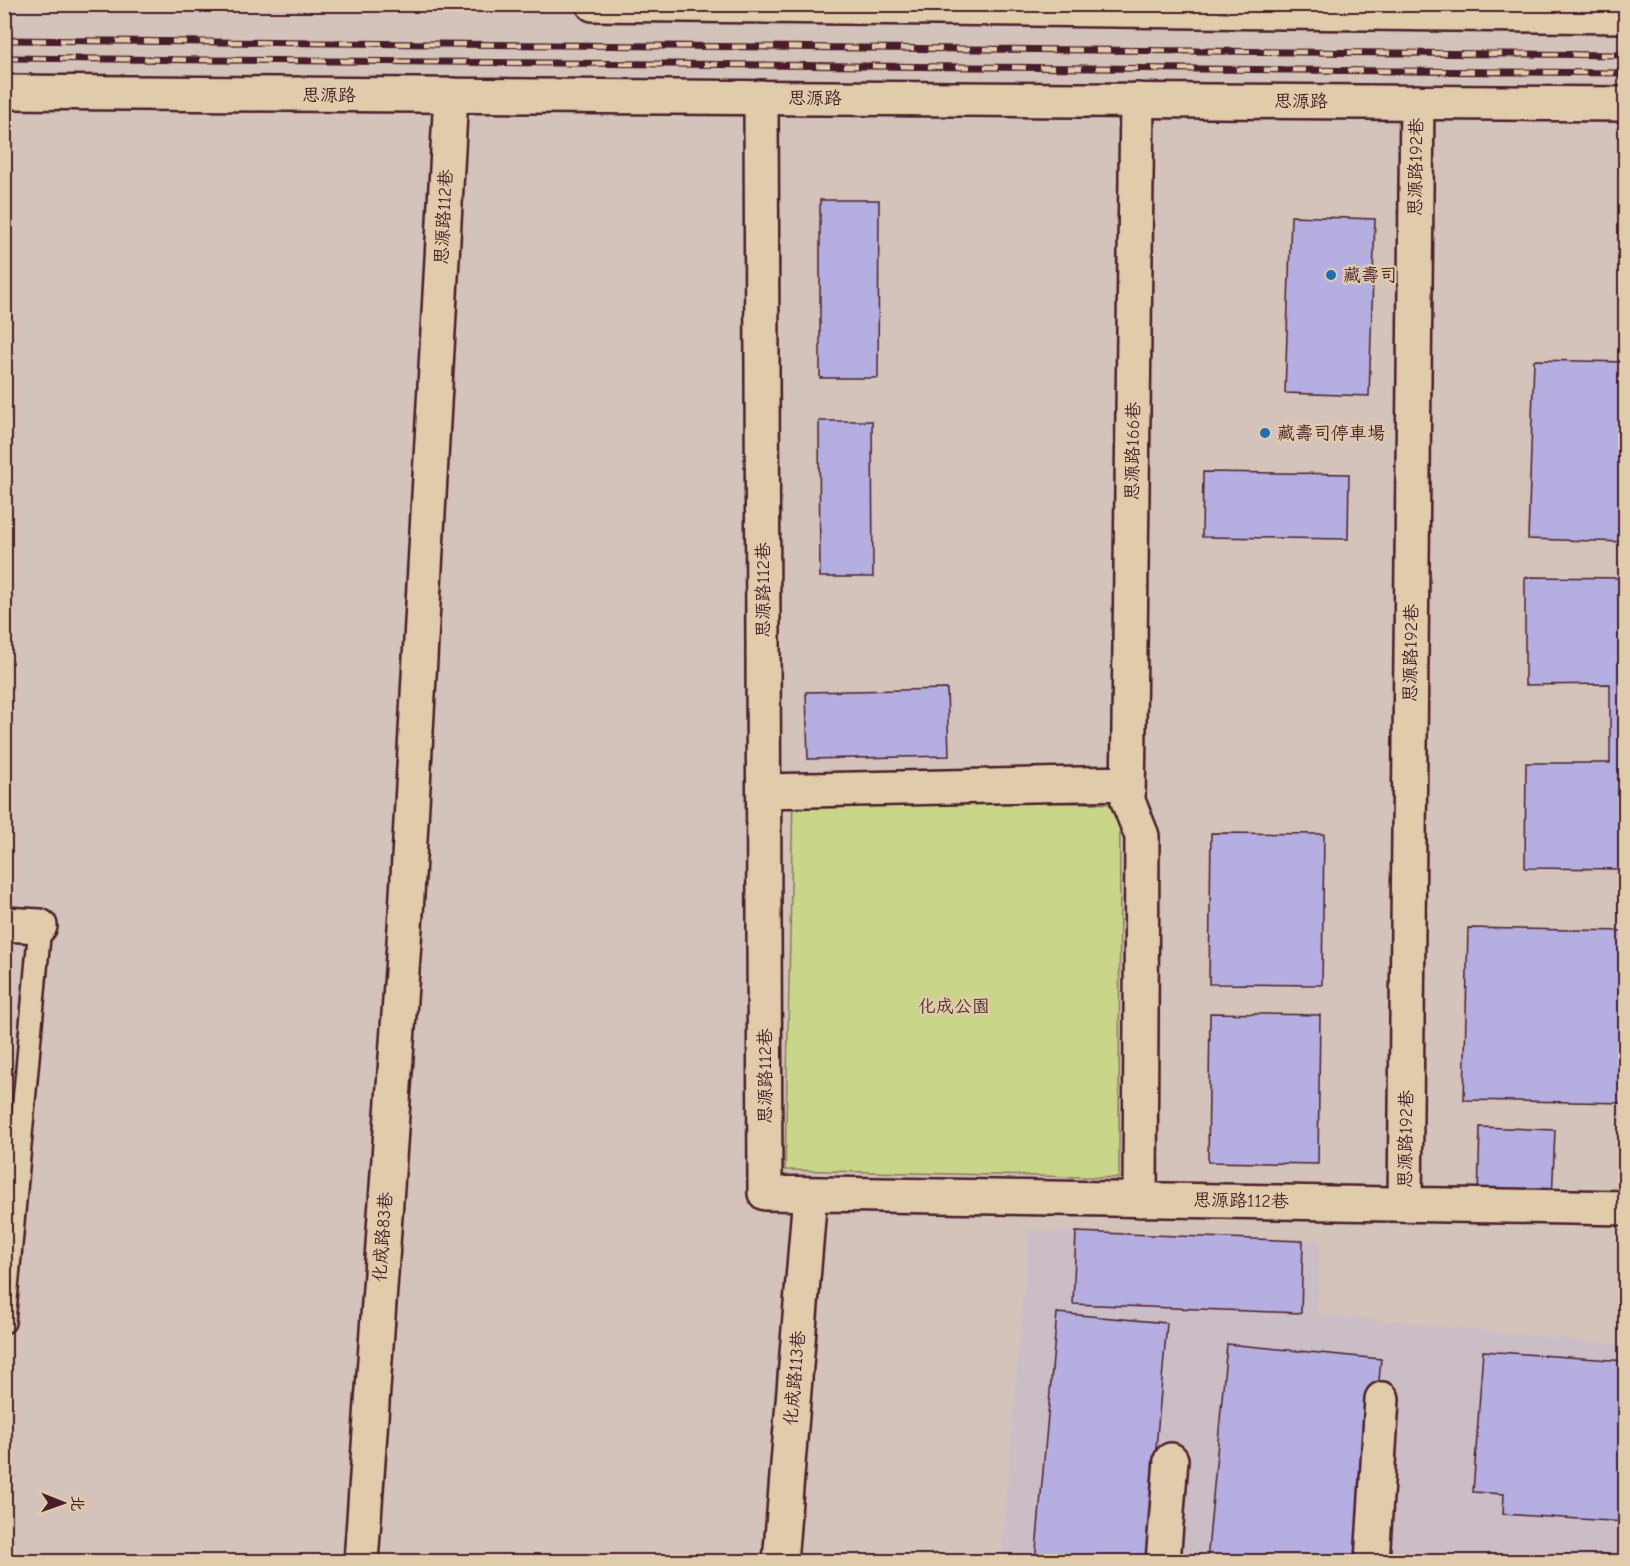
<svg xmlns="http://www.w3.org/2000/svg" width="1630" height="1566" font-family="'Comic Neue','LXGW WenKai TC',sans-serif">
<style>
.built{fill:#cabdc5}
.green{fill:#c9d588;stroke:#8a7a5a;stroke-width:1.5}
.building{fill:#b4afe0;stroke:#4a1f2b;stroke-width:1.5}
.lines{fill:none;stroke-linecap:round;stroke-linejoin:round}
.lane-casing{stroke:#4a1f2b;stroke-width:26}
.street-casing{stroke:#4a1f2b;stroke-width:38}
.secondary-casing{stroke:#4a1f2b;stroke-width:38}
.lane{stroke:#e0ccaa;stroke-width:21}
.street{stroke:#e0ccaa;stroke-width:33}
.secondary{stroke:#e0ccaa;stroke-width:33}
.rail-casing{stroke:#4a1f2b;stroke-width:7}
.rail{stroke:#e0ccaa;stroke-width:4.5;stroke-dasharray:14;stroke-linecap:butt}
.poi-dot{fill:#1f6fb2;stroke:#e0ccaa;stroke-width:2}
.labels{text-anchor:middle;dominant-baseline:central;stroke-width:4.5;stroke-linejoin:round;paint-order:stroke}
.street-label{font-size:18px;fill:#4a1f2b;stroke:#e0ccaa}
.poi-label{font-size:18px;fill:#4a1f2b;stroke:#e0ccaa;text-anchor:start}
.park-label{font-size:18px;fill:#573134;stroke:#e0ccaa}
</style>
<rect width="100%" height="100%" fill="#d3c3ba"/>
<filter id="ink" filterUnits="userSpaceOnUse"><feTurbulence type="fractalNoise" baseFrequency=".0167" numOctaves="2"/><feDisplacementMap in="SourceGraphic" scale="12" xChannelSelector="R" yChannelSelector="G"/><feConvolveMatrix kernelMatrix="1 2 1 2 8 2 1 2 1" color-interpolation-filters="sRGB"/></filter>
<g filter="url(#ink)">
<path class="built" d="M1029,1230L1320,1241L1317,1314L1625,1345V1561L1001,1562Z"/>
<path class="green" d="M793,796L1120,804L1119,1178L785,1170Z"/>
<path class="building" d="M820,200H879L878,378H820Z
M1291,216L1375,219L1369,396L1285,393Z
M1534,360L1626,362V542L1528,539Z
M819,421H872L873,577H820Z
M1203,472L1349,474L1348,539L1202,537Z
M1525,577L1626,578V869L1525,868L1526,763H1610V684L1525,685Z
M947,689L949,756L808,759L806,692Z
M1211,833L1324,834L1322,985L1209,984Z
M1468,928L1626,931V1103L1464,1100Z
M1210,1013L1320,1015L1318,1164L1208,1162Z
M1480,1127L1555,1130L1552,1201L1478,1198Z
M1076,1232L1303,1241L1301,1313L1073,1304Z
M1057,1313L1167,1323L1146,1562H1035Z
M1227,1344L1381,1359L1362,1562H1207Z
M1483,1351L1626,1361V1522L1503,1514L1504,1494L1473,1492Z"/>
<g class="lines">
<defs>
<path id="lane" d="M4,1322L40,926"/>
<path id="street" d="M761,97L765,1193L1626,1208
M1137,100L1128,801L1142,836L1140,1200
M764,791L1128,783
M4,924L40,926
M1405,1204L1417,102
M361,1562L406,913L451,95
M780,1562L810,1194
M1163,1562L1171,1460
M1372,1562L1382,1399"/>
<path id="secondary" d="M593,4L1626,16
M4,92L1626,104"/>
</defs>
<use href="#lane" class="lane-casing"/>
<use href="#street" class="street-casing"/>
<use href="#secondary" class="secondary-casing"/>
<use href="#lane" class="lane"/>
<use href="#street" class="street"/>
<use href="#secondary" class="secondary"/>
<defs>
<path id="rail" d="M4,40L1626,55
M4,58L1626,73"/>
</defs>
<use href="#rail" class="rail-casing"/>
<use href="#rail" class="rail"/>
</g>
</g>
<g class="poi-dot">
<circle cx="1331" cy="275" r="6"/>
<circle cx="1265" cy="433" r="6"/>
</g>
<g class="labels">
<g class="street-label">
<text x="329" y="95">思源路</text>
<text x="815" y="98">思源路</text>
<text x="1301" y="101">思源路</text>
<text transform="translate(1416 167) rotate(-89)">思源路192巷</text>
<text transform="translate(444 217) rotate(-87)">思源路112巷</text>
<text transform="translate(1133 451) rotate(-89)">思源路166巷</text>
<text transform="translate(763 590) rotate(-90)">思源路112巷</text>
<text transform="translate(1411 653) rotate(-89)">思源路192巷</text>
<text transform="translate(765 1076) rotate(-90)">思源路112巷</text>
<text transform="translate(1406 1139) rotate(-89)">思源路192巷</text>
<text transform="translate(1241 1201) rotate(1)">思源路112巷</text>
<text transform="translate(383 1237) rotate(-86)">化成路83巷</text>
<text transform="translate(795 1378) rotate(-85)">化成路113巷</text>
</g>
<g class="poi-label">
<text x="1343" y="275">藏壽司</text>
<text x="1277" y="433">藏壽司停車場</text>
</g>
<g class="park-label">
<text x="954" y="1006">化成公園</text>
</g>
</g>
<rect width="1630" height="1566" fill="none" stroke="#e0ccaa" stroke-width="24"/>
<rect x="12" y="12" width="1606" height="1542" fill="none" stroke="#4a1f2b" stroke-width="2" filter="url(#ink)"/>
<g transform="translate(63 1503) rotate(91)" stroke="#e0ccaa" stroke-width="4.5" paint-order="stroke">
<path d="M0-4.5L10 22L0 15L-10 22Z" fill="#4a1f2b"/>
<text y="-9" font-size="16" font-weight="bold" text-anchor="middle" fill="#4a1f2b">北</text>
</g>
</svg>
